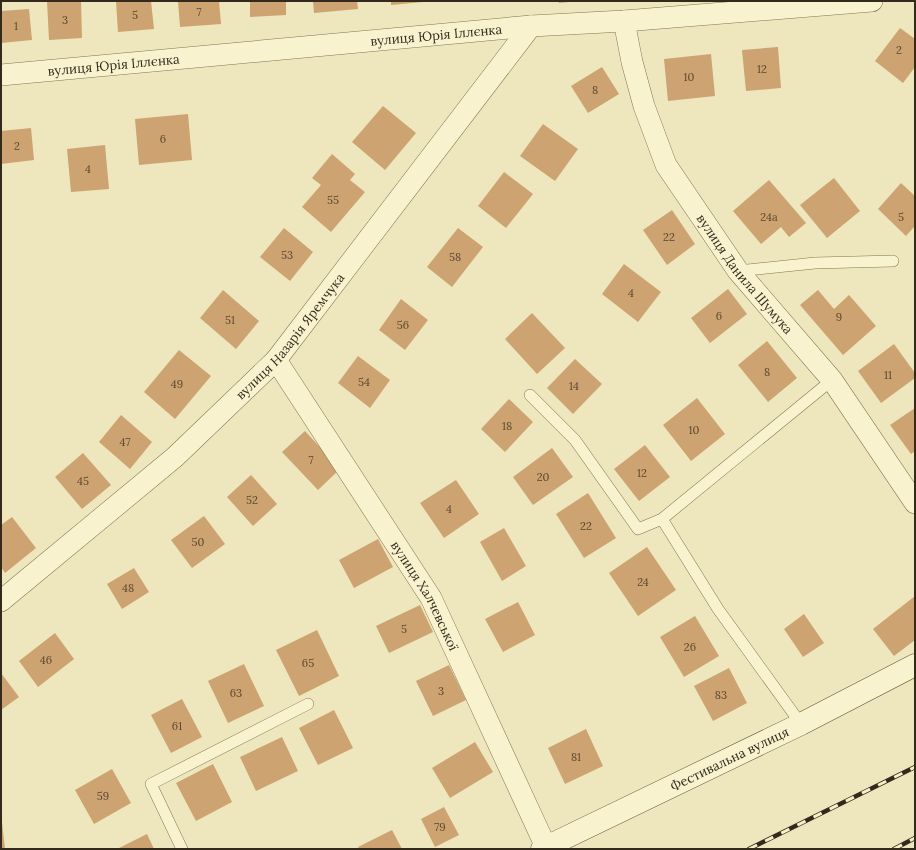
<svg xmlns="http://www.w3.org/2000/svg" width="916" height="850" font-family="Lora,serif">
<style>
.building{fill:#cda371}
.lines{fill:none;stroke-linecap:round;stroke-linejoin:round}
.lane-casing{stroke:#857555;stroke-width:12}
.street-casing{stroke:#857555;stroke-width:22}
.secondary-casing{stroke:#675639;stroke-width:23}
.lane{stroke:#f9f2cf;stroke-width:11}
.street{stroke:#f9f2cf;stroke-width:21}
.secondary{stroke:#f9f2cf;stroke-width:22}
.rail-casing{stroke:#342a1b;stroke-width:4.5}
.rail{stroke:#f5efcb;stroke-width:3;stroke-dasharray:9;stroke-linecap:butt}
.labels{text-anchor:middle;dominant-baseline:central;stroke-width:3.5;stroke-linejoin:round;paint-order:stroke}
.number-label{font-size:11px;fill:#5a4830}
.street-label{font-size:13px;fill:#342a1b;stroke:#f5efcb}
</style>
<rect width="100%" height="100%" fill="#eee6bc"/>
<path class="building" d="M47,1H81L82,38L49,40Z
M116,1H151L154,29L118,32Z
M178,1H219L221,24L180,27Z
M250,1H286V15L250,17Z
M313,1H357L358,9L314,13Z
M391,1H423V2L391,5Z
M558,1H569V2L559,3Z
M29,9L32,40L1,43V11Z
M900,28L915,39V67L903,83L875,61Z
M778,47L781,88L746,91L742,50Z
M711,54L715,96L668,101L664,59Z
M602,67L619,94L588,113L571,86Z
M383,106L416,133L385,170L352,142Z
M188,114L192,160L139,165L135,119Z
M543,124L578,149L555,181L520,156Z
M31,128L34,160L1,164V131Z
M105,145L109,189L71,192L67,149Z
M332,154L355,174L350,180L365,192L331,232L302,207L321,185L312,178Z
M504,172L533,194L506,228L478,206Z
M834,178L860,211L827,238L800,205Z
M769,180L806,223L789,237L781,227L761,244L733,211Z
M901,183L915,196V226L906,236L878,209Z
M672,210L695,244L667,265L643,230Z
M284,228L313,252L290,281L260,257Z
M458,228L483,247L452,287L427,267Z
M624,264L661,292L638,322L602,294Z
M728,289L747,314L710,343L691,318Z
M223,290L259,321L236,349L200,318Z
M818,290L834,309L849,295L876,326L843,355L800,305Z
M401,299L428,320L405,350L379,330Z
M532,313L565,348L537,374L505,339Z
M767,341L797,378L768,402L738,365Z
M894,344L915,373V378L881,403L858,371Z
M179,350L211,376L175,419L144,392Z
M358,356L390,380L370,408L338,383Z
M575,359L602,384L573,414L547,388Z
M697,398L725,434L691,461L663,425Z
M509,399L533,422L505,452L481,429Z
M915,408V451L911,454L890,425Z
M121,415L152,442L130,469L99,442Z
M305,431L340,469L318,490L282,452Z
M645,445L670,477L639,501L614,469Z
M552,448L573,477L533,505L513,477Z
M83,453L111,485L82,509L55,477Z
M251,475L277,504L253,526L227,497Z
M456,480L479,514L444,538L420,503Z
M588,493L616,538L584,558L556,514Z
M204,516L225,544L192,568L171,540Z
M12,517L36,548L5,573L1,567V525Z
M504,528L526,566L502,581L480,542Z
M378,539L393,567L354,588L339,560Z
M647,547L676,590L638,616L609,573Z
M134,568L149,592L122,609L107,584Z
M915,596V640L894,656L873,629Z
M518,602L535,635L503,652L485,619Z
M420,605L433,632L389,653L376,626Z
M804,614L824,643L803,657L784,629Z
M695,616L719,656L684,677L660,637Z
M317,630L339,676L299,696L276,650Z
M55,633L74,659L38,687L19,661Z
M244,664L264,706L228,723L208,681Z
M449,665L466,700L433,716L416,681Z
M729,668L747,703L713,721L694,686Z
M1,673L19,697L1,710Z
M182,699L202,737L171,753L151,715Z
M334,710L353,748L318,765L299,728Z
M586,729L603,766L565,784L548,748Z
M282,737L298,771L256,791L240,757Z
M475,742L493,772L450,798L432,768Z
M213,764L232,802L196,821L176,783Z
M112,769L131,803L94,824L75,790Z
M444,807L459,835L435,847L421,819Z
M1,822H2L5,849H1Z
M392,830L402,849H359L358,847Z
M147,834L154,849H117Z"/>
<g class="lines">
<defs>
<path id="lane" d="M738,271L815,263L893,261
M530,395L575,440L638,529L662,519L832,380
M662,519L718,609L801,724
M182,849L151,784L308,704"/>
<g id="street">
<path id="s1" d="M624,21L632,62L644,106L666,165L738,271L832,380L915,503"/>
<path id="s2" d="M1,75L531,26L624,21L872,1"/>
<path id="s3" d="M276,360L431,598L546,847"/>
<path id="s4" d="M1,601L175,457L276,360L531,26"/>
</g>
<g id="secondary">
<path id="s5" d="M542,849L801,724L915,665"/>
</g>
</defs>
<use href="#lane" class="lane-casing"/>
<use href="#street" class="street-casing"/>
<use href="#secondary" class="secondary-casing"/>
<use href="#lane" class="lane"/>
<use href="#street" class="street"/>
<use href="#secondary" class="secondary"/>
<defs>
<path id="rail" d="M749,849L915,767
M894,849L915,838"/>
</defs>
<use href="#rail" class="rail-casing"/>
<use href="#rail" class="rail"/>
</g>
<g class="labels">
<g class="number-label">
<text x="199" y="12">7</text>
<text x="135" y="15">5</text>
<text x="65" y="20">3</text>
<text x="16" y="26">1</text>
<text x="899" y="50">2</text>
<text x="762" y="69">12</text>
<text x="689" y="77">10</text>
<text x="595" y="90">8</text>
<text x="163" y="139">6</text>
<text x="17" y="146">2</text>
<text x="88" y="169">4</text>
<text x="333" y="200">55</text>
<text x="769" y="217">24а</text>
<text x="901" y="217">5</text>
<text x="669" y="237">22</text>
<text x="287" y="255">53</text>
<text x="455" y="257">58</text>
<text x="631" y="293">4</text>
<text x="719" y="316">6</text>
<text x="839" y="317">9</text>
<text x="230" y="320">51</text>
<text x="403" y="325">56</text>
<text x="767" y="372">8</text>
<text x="888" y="375">11</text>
<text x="364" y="382">54</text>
<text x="177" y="384">49</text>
<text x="574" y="386">14</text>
<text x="507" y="426">18</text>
<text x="694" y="430">10</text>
<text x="125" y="442">47</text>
<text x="311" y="460">7</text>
<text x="642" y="473">12</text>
<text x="543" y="477">20</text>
<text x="83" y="481">45</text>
<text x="252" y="500">52</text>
<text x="449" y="509">4</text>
<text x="586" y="526">22</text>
<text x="198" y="542">50</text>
<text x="643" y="582">24</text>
<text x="128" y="588">48</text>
<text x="404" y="629">5</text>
<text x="690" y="647">26</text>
<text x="46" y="660">46</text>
<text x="308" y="663">65</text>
<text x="441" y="691">3</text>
<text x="236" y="693">63</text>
<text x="721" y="695">83</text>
<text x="177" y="726">61</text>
<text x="576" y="757">81</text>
<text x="103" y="796">59</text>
<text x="440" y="827">79</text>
</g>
<g class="street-label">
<text stroke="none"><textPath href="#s2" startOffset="437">вулиця Юрія Іллєнка</textPath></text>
<text stroke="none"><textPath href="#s2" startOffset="113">вулиця Юрія Іллєнка</textPath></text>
<text stroke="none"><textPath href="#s1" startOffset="285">вулиця Данила Шумука</textPath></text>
<text stroke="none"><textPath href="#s4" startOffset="393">вулиця Назарія Яремчука</textPath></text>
<text stroke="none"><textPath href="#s3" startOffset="279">вулиця Халчевської</textPath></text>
<text stroke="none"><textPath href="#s5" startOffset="208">Фестивальна вулиця</textPath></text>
</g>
</g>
<rect width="916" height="850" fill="none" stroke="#342a1b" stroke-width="4"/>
</svg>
